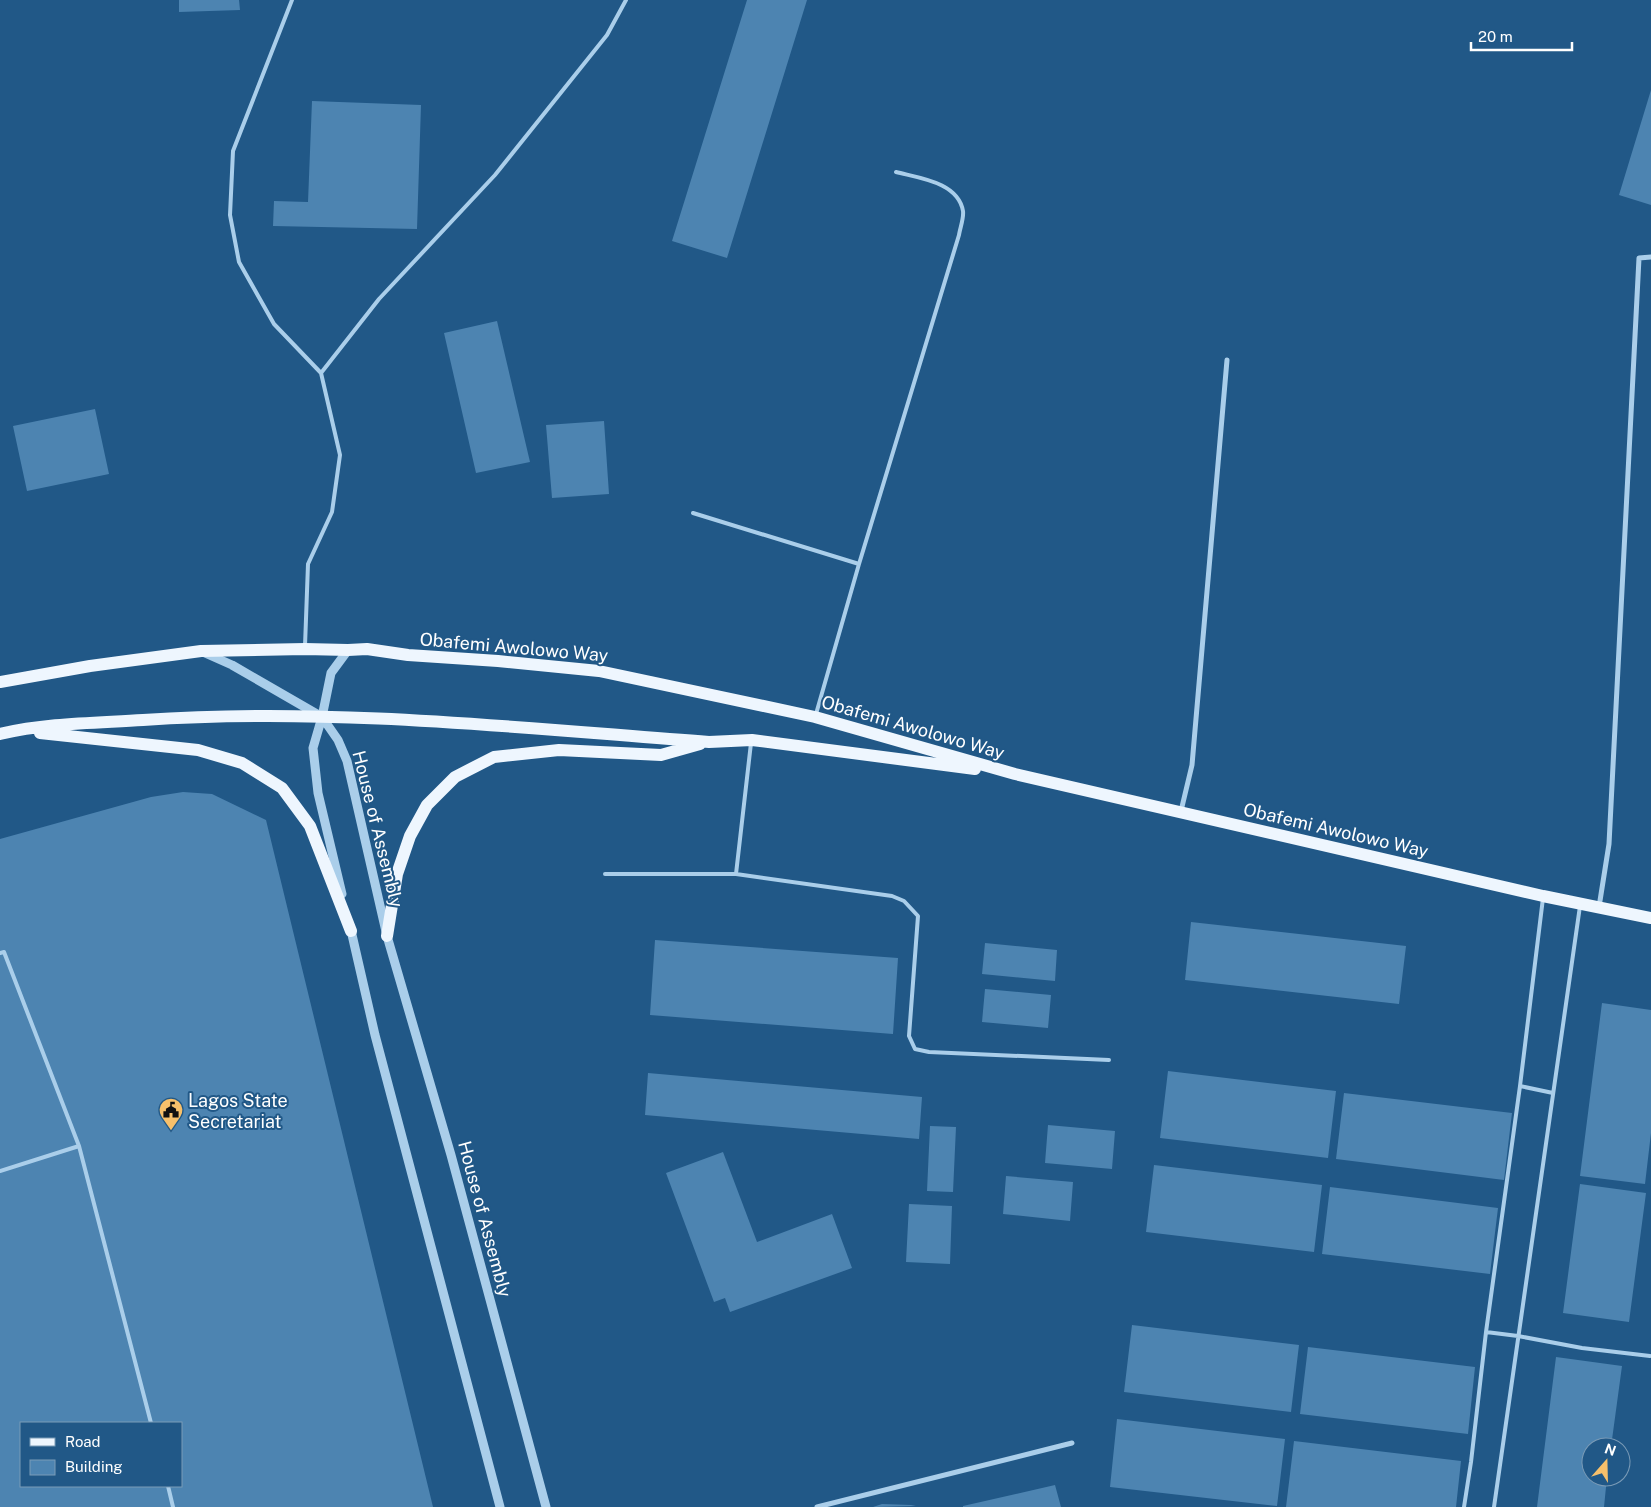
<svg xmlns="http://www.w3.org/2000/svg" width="1651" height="1507" font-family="'Public Sans',sans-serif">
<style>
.building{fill:#4d84b1;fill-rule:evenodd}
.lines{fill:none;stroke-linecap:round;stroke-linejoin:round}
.service{stroke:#aaceea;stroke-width:4}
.minor{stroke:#aaceea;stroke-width:5}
.tertiary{stroke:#aaceea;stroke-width:9}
.primary{stroke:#eef6fe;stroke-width:12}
.labels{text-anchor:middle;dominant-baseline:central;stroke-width:4;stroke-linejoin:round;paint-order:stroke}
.street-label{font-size:18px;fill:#fff;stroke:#215887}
.poi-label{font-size:18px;fill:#fff;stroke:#215887;text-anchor:start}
</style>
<rect width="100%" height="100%" fill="#215887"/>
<path class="building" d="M179,0H239L240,10L179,12Z
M747,0H807L727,258L672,241Z
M1651,90V205L1619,195Z
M312,101L421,105L417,229L273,226L274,201L308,202Z
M497,321L530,462L476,473L444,333Z
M95,409L109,474L27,491L13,426Z
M604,421L609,494L552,498L546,425Z
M183,792L212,794L266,820L433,1507H0V839L151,797ZM21,1423H181V1486H21Z
M1191,922L1406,946L1399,1004L1185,980Z
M655,940L898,958L893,1034L650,1015Z
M985,943L1057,950L1055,981L982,974Z
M985,989L1051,995L1048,1028L982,1022Z
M1602,1003L1651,1010V1133L1645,1184L1580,1176Z
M1168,1071L1336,1091L1328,1158L1160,1138Z
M648,1073L922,1097L919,1139L645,1115Z
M1344,1093L1512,1113L1504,1180L1336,1159Z
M1048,1125L1115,1131L1112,1169L1045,1163Z
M930,1126L956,1127L953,1192L927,1191Z
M723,1152L757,1242L832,1214L852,1268L730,1312L725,1298L714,1302L666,1173Z
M1154,1165L1322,1185L1314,1252L1146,1232Z
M1006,1176L1073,1182L1070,1221L1003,1214Z
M1580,1184L1646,1193L1629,1322L1563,1313Z
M1330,1187L1498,1208L1490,1274L1322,1254Z
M909,1204L952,1206L950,1264L906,1262Z
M1132,1325L1299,1345L1291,1412L1124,1392Z
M1308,1347L1475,1367L1468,1434L1300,1414Z
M1556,1357L1622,1366L1611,1447H1591V1477H1607L1604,1507H1537Z
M1117,1419L1285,1439L1277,1506L1110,1487Z
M1294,1441L1461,1461L1456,1507H1286Z
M1055,1485L1061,1507H963V1506Z
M882,1504L911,1505L916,1506L873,1507Z"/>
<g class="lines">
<path class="service" d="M292,0L233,151L230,215L239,262L274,324L321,373L340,455L332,512L308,564L305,646
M321,373L379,299L495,175L607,35L626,0
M693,513L859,564
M816,714L859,564L959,235C960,228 964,218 963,211C958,182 919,178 896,172
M605,874H736L892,896L904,901L918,916L909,1036L915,1049L929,1052L1109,1060
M736,874L751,743
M0,953L4,952L79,1146L151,1423
M1520,1086L1553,1093
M0,1171L79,1146
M1486,1332L1518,1336L1582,1348L1650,1356
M168,1486L173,1507
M1464,1507L1471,1462L1486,1332L1520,1086L1543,898
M1494,1507L1580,906"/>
<path class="minor" d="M1181,811L1192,765L1227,360
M1599,907L1609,844L1639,258L1651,257
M817,1507L1072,1443"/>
<path class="tertiary" d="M205,653L232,665L322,717L338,740L347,761L387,936L451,1155L546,1507
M342,894L318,793L313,748L322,717L331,673L348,650
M350,926L375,1035L500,1507"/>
<path class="primary" d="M0,682L90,666L201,651L305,649L348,650L367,649L408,655L498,661L599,671L815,717L1015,774L1543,896L1651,918
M40,733L198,750L242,763L282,788L310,826L351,931
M0,734C46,723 96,723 143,720C331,707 521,728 709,742L752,740L975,769
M387,936L397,874L410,836L427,805L455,777L494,757L559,750L661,755L700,744"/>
</g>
<defs>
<symbol id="civic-pin" viewBox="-11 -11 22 30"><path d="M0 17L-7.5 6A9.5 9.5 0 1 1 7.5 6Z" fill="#f7c06b" stroke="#215887"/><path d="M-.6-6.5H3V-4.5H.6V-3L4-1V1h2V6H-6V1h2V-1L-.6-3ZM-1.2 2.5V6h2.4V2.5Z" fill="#111"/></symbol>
</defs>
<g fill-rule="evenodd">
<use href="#civic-pin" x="157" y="1096" width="28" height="38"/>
</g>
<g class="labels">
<g class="street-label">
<text transform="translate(514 647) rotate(5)">Obafemi Awolowo Way</text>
<text transform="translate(913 727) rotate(16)">Obafemi Awolowo Way</text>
<text transform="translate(378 829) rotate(76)">House of Assembly</text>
<text transform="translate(1336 830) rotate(13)">Obafemi Awolowo Way</text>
<text transform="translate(485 1219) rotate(75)">House of Assembly</text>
</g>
<g class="poi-label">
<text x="188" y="1100">Lagos State<tspan x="188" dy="21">Secretariat</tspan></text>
</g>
</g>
<rect x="20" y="1422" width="162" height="65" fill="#215887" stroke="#7a9bb7"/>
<rect x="30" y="1438" width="25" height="8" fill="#eef6fe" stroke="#7a9bb7"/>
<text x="65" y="1447" font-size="15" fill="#ffffff">Road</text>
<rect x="30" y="1460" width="25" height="15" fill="#4d84b1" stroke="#7a9bb7"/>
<text x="65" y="1472" font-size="15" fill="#ffffff">Building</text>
<g transform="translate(1606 1462) rotate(20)"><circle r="24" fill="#215887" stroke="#7a9bb7"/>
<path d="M0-4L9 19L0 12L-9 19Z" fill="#f7c06b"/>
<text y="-8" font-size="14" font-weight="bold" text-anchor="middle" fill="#ffffff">N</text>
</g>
<path d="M1471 42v8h101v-8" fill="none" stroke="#ffffff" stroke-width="2.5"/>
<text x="1478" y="42" font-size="15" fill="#ffffff" stroke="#215887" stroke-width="4" paint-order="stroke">20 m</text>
</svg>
